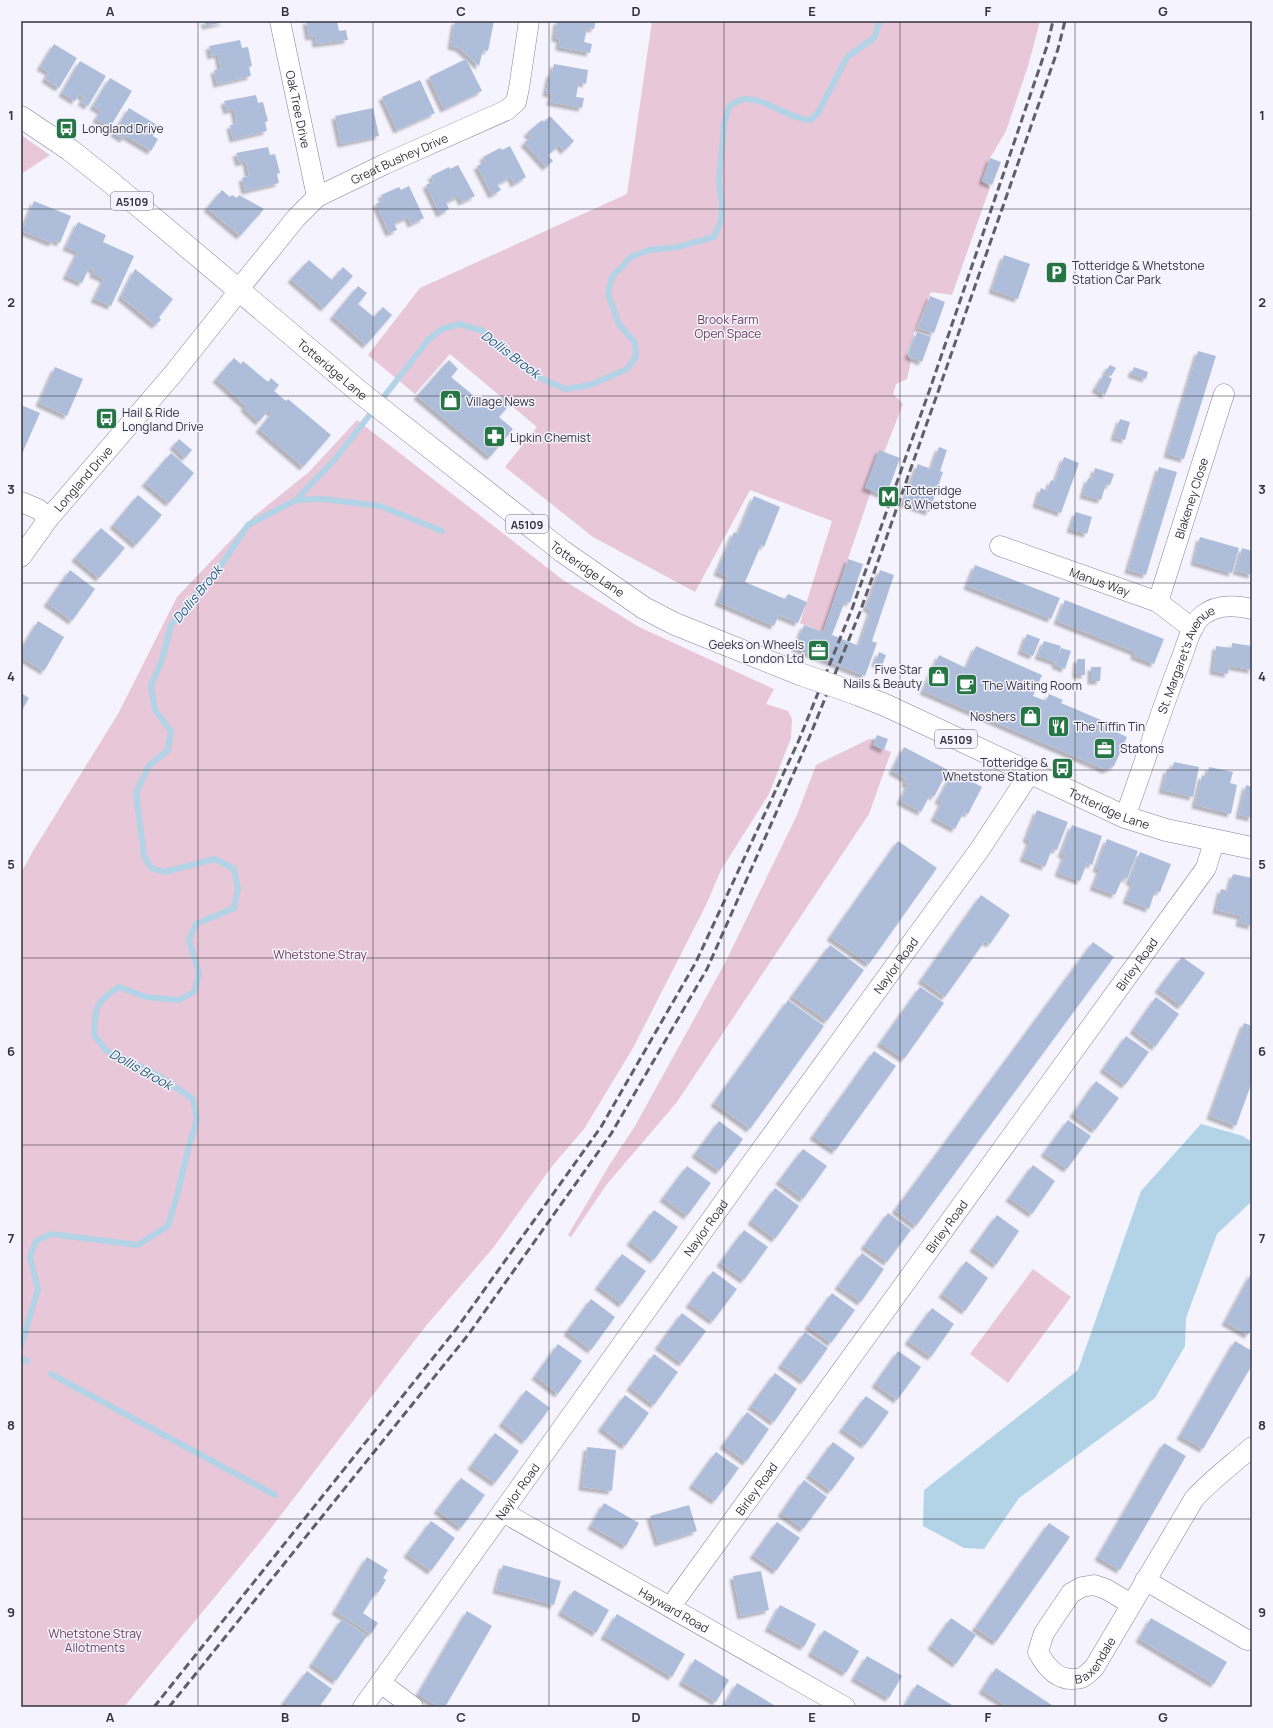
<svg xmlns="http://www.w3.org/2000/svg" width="1273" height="1728" font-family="Manrope,sans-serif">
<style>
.green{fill:#e8c7d8}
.water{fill:#b3d3e7}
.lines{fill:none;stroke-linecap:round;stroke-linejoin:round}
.stream{stroke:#b3d3e7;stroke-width:6}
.building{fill:#aebeda;filter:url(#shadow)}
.minor-casing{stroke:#85829b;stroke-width:21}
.major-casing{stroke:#85829b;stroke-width:23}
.minor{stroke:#fff;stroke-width:20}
.major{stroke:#fff;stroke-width:22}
.rail{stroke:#605f69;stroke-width:3;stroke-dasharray:8 4;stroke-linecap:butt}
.major-bridge-casing{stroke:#85829b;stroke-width:23;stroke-linecap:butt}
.major-bridge{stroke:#fff;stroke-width:22}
.grid{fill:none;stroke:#34333d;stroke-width:1;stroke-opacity:0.55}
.labels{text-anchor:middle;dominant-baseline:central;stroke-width:3;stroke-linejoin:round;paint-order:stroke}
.shield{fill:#f4f3fe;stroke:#6e6d77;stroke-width:1}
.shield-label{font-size:11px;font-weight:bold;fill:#34333d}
.street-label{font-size:12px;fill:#34333d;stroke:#f4f3fe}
.poi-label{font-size:12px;fill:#34333d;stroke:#f4f3fe;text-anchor:start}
.park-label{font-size:12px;fill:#6f415b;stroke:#f4f3fe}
.water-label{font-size:13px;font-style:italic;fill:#235976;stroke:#f4f3fe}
.neatline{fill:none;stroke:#34333d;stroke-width:1.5}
.grid-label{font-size:13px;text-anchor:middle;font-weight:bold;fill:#34333d}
</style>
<defs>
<filter id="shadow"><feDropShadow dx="-3.5" dy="3.5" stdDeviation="1" flood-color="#0004"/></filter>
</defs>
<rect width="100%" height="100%" fill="#f4f3fe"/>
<path class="green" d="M652,21H1040L1028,66L1006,131L990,158L982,181L990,187L952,295L931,292L906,353L911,361L907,379L896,384L893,394L903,404L885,450L823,632L800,623L832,521L750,490L695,592L593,537L505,467L537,427L450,354L415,394L368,355L420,288L627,194Z
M21,135L50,155L21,174Z
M357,420L563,580L639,627L774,689L766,704L788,711L792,719L791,738L769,794L721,870L706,905L633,1048L584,1129L553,1165L493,1248L425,1327L261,1541L124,1707H21V873L33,851L118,714L177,597L253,517L309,472Z
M869,739L875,740L873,745L891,752L869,814L677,1102L607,1184L571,1237L568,1235L610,1164L635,1126L725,963L797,815L816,765Z
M1033,1269L1071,1297L1008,1383L970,1354Z"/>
<path class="water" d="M1201,1124L1243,1136L1252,1142V1201L1217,1234L1186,1318L1185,1346L1155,1398L1019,1498L984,1549L964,1548L923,1526L924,1490L1078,1370L1141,1191Z"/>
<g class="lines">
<path class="stream" d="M296,500L323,499L380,506L442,531
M21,1346L38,1289L30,1257L36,1241L51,1234L138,1245L168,1226L178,1192L189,1146L197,1119L193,1099L156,1074L107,1051L94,1035C95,1008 95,1002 119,987L146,997L179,1000L195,991L199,973L189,940L196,924L234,908L238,888L234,869L215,859L164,872L151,868L144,856L136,793L149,766L168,750L171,731L155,710L151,686L162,660L171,625L222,564L248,525L296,500L336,458L429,339L442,329L459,324L483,331L532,374L565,389L590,385L627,369L636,357L635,343L619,324L608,294L612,277L631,257L649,250L677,247L714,237L721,221L722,203L719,182L724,124L729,106C733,104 739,100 744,99C764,97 788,119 811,120L819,111L847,57L874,38L880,21
M21,1358L27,1361
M51,1374L275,1495"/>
</g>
<path class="building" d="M204,21H224V22L206,26Z
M306,21H337L339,31L346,30L348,40L316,44L315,36L309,37Z
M455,21H494L488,51L483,50L479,66L459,48L451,46Z
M557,21H596L594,29L587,28L584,42L592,44L590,53L559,47L560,39L555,38Z
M240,40L242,48L248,47L252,66L249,67L251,76L217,84L214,70L221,69L218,54L211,56L209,46Z
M54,44L77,58L59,88L45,79L49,72L40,67Z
M466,59L482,91L444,109L429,77Z
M80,61L106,76L88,106L81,102L84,98L79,94L75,101L62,93Z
M554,64L588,70L586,84L579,82L576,97L584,98L582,108L550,102L552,94L546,93L550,73L552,74Z
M110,78L132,91L110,127L96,119L101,111L93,106Z
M420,80L435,113L397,130L382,97Z
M256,95L258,103L263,102L268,121L265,122L267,131L233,139L230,125L237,124L234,109L227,111L224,101Z
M129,108L159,126L153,136L158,139L151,151L126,136L123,139L114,133Z
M373,108L379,136L341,144L335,116Z
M550,116L574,141L564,151L559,145L548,155L553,161L546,167L524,143L531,137L527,133L542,120L544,122Z
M510,146L526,177L514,184L511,177L497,184L501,190L492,195L477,166L485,162L483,157L500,148L502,150Z
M268,147L270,155L275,154L280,173L277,174L279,183L245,191L242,178L249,176L246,161L239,163L236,153Z
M990,158L1001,162L992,185L982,181Z
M458,165L475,196L462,202L459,196L446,202L449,209L440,214L426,185L434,181L431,176L449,167L450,169Z
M409,186L424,218L411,224L408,217L394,223L397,230L389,233L376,204L384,200L381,195L399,187L401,190Z
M222,190L230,197L232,195L237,198L239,195L264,209L240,236L207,208Z
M34,201L71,216L60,243L54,240L52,243L22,231Z
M78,222L106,235L103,242L134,256L111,306L94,299L104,279L93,274L94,270L89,268L82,283L66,276L78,252L66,247Z
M1004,255L1030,264L1018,299L992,290Z
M309,260L332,280L343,267L353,276L324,308L291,279Z
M135,269L173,299L159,317L161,320L155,325L121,297Z
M358,286L367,293L358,304L374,317L383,307L392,315L366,345L333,316Z
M930,296L945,302L934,333L918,328Z
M917,332L931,337L922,362L908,356Z
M1198,351L1216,356L1184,459L1167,454Z
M234,358L241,364L243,361L268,382L271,378L279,385L274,391L286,401L288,399L331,435L303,467L259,429L272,413L268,410L259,422L244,408L246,406L216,379Z
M449,360L458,369L451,377L485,405L491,410L502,397L510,404L499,417L513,429L490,457L417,396Z
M1110,365L1116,368L1111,376L1105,372Z
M55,367L83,379L67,416L39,403Z
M1134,367L1148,372L1146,379L1131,374Z
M1104,374L1112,379L1105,395L1095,389Z
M21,405L40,413L21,456Z
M1120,419L1130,422L1125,440L1114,437Z
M179,439L192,450L185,458L173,446Z
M939,447L947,450L940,471L943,472L929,512L903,503L918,464L931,469Z
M879,450L900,458L886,496L865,488Z
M171,453L194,473L169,503L145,483Z
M1064,457L1079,463L1061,513L1036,504L1041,488L1047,491L1051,480L1055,482Z
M1159,467L1177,472L1146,575L1128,570Z
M1095,468L1114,474L1110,485L1106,484L1101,500L1083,495L1088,478L1092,480Z
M138,495L162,515L136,545L113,525Z
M754,496L780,507L764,547L761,545L745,582L785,599L788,594L807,602L798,623L779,615L774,626L718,602L728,577L717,572L734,532L738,534Z
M1076,512L1092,517L1087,534L1070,529Z
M101,528L125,548L99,578L75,558Z
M1200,537L1239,548L1232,573L1194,562Z
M1242,548L1252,551V575L1236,571Z
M848,559L863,564L850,603L845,601L832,635L859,646L871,610L866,608L880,570L894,575L872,641L877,643L865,676L795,648L804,625L823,632Z
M975,565L1060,598L1051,619L967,586Z
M70,570L95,589L72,621L47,603Z
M1065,600L1164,639L1154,664L1134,656L1135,652L1057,621Z
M38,621L64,637L44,671L21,657V650Z
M1027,634L1040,639L1033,656L1021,651Z
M1044,641L1061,646L1056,662L1038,656Z
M1232,643L1252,646V670L1229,666L1228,674L1213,671L1216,646L1232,648Z
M976,646L1042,675L1033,696L1046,701L1049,694L1063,700L1061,703L1101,720L1099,724L1127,737L1114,766L1106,770L923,691L939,655L966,668Z
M1061,648L1071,651L1065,669L1055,665Z
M879,652L886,655L882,666L875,663Z
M1077,659H1085V675H1076Z
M1091,667H1101L1100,681H1091Z
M21,693L29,698L21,712Z
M877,735L888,739L884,750L873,745Z
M904,747L948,770L934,797L930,795L921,812L900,801L908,785L905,783L906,779L892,771Z
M1174,762L1199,767L1193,797L1162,790L1167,769L1172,770Z
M1209,767L1233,772L1230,783L1237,785L1231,814L1195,805L1202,775L1207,777Z
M953,772L982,787L968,814L964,812L955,829L934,818L942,802L938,800Z
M1246,785L1252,787V818L1239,815Z
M1037,810L1068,822L1057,850L1052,849L1045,867L1023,858L1030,841L1026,839Z
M1072,825L1102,836L1092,865L1087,863L1080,881L1058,873L1065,855L1061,854Z
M1107,839L1138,851L1127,879L1123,877L1115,895L1093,887L1100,870L1096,868Z
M898,841L937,868L869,964L830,937Z
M1140,852L1171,864L1160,892L1155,891L1149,909L1126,900L1133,883L1129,881Z
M1233,874L1252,878V926L1239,923L1241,916L1216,910L1221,889L1228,891Z
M981,895L1010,915L990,944L985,941L945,997L921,980Z
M1093,942L1114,957L916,1226L895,1210Z
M830,945L864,970L827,1021L792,996Z
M1182,957L1205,973L1181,1006L1158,989Z
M920,987L944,1003L904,1059L880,1043Z
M1156,997L1179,1014L1155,1047L1133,1030Z
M788,1000L824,1026L750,1129L714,1103Z
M1244,1023L1252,1026V1082L1236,1126L1210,1116Z
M1126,1036L1149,1052L1125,1085L1103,1069Z
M874,1051L896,1066L835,1151L813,1136Z
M1096,1081L1119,1098L1095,1130L1073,1114Z
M1068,1120L1091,1136L1067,1169L1044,1153Z
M719,1121L743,1139L719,1171L695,1154Z
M803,1149L827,1166L803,1199L779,1181Z
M1033,1165L1055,1181L1032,1214L1009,1198Z
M687,1166L711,1183L687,1216L663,1198Z
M775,1188L799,1206L775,1239L751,1221Z
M654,1210L678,1227L654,1260L630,1242Z
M888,1213L911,1230L887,1262L864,1246Z
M997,1215L1019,1231L996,1265L973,1248Z
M744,1230L768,1247L744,1280L720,1263Z
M862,1253L884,1269L861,1302L838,1286Z
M622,1254L646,1271L622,1304L598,1286Z
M966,1261L988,1278L965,1311L942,1294Z
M713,1271L737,1289L713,1321L689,1304Z
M1252,1272V1327L1248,1335L1225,1322Z
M832,1293L855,1310L831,1343L808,1326Z
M591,1299L615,1317L591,1350L567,1332Z
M932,1308L954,1324L931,1357L908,1341Z
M682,1313L706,1331L682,1363L658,1346Z
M805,1332L828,1348L804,1381L781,1365Z
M1235,1341L1252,1351V1365L1203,1449L1180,1436Z
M558,1344L582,1361L558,1394L535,1376Z
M898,1351L921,1367L897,1400L875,1384Z
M654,1354L678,1372L654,1405L630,1387Z
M775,1373L797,1389L774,1422L751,1406Z
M526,1390L550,1408L525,1441L502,1423Z
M625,1395L649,1413L625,1446L601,1428Z
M866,1396L889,1412L865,1445L842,1429Z
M747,1412L769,1429L746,1462L723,1445Z
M495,1433L519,1451L495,1483L471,1466Z
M833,1442L855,1458L831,1491L809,1475Z
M1164,1443L1186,1456L1120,1570L1098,1557Z
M587,1447L616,1450L612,1491L582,1487Z
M716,1452L739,1468L715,1501L692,1485Z
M461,1478L485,1495L461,1528L437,1510Z
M804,1480L827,1497L803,1529L781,1513Z
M604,1503L639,1523L626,1546L591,1526Z
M689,1505L697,1531L658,1543L650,1516Z
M431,1521L455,1538L431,1571L407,1554Z
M777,1522L800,1538L776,1571L753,1555Z
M1049,1523L1070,1537L996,1642L975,1628Z
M367,1557L388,1570L383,1578L386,1580L378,1593L376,1592L363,1613L378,1623L371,1634L335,1611Z
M503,1565L561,1581L554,1605L496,1590Z
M761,1571L769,1610L741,1616L733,1576Z
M574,1590L609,1610L596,1633L561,1612Z
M780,1605L816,1624L804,1647L768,1628Z
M467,1611L492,1626L445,1707H439L418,1694Z
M617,1614L685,1654L672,1677L604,1636Z
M951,1618L976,1635L956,1664L931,1646Z
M1151,1618L1227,1662L1214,1684L1139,1639Z
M342,1619L367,1636L336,1681L312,1664Z
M824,1630L859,1651L846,1673L811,1653Z
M867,1656L902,1676L889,1698L854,1678Z
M695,1659L729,1680L716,1702L682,1682Z
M996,1668L1041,1698L1055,1707H1008L982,1690Z
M307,1671L332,1689L319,1707H291L284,1702Z
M737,1683L754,1693L777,1707H726L724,1706Z
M917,1684L952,1705L950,1707H904Z"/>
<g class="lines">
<defs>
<g id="minor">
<path id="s1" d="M280,21L317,197"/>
<path id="s2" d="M238,290L296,218L317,197L385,164L507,110L516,102L519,88L529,21"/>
<path d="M21,502L38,509L49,518"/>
<path id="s3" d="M1000,546L1158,602L1193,629"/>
<path id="s4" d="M21,557L49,518L173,374L239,291"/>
<path id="s5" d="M1158,602L1224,394"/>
<path id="s6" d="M1125,817C1144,765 1160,713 1180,662C1186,648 1190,625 1203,615C1217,604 1236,605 1252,609"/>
<path id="s7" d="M503,1512L845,1707"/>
<path d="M1145,1580L1247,1640"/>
<path id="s8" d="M1131,1604L1106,1589L1094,1585L1082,1587L1071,1593L1044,1633L1038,1652C1047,1669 1060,1683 1081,1678C1086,1676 1090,1671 1094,1668L1194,1499C1211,1480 1233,1464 1252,1447"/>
<path id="s9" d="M671,1606L1206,868L1214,842"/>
<path d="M381,1683L413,1707"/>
<path id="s10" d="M363,1707L753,1161L980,849L1030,773"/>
</g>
<g id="major">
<path id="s11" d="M21,117L70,150L108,180L362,394L562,551L644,608L675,624L800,674"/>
<path id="s12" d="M857,694L885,705L1125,817L1166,830L1252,848"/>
</g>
</defs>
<use href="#minor" class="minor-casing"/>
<use href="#major" class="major-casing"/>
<use href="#minor" class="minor"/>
<use href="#major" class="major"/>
<path class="rail" d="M154,1707L457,1328L601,1127L696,962L799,740L852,609L931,386L1047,46L1053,21
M169,1707L468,1335L611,1134L707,969L807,743L860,612L939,389L1058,49L1065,21"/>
<defs>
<path id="major-bridge" d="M800,674L857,694"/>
</defs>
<use href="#major-bridge" class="major-bridge-casing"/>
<use href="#major-bridge" class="major-bridge"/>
</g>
<path class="grid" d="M198,21V1707M373,21V1707M549,21V1707M724,21V1707M900,21V1707M1075,21V1707M21,209H1252M21,396H1252M21,583H1252M21,770H1252M21,958H1252M21,1145H1252M21,1332H1252M21,1519H1252"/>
<defs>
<symbol id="bus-square" viewBox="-11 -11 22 22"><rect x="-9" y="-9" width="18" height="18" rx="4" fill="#267545" stroke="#f4f3fe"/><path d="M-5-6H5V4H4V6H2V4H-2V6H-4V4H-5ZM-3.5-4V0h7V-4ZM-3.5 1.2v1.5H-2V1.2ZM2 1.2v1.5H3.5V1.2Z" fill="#fff"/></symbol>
<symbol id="parking-square" viewBox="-11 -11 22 22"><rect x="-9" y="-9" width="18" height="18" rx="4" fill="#267545" stroke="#f4f3fe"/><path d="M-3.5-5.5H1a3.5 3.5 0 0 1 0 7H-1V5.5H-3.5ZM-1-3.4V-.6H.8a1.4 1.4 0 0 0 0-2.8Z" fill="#fff"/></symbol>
<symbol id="shop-square" viewBox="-11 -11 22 22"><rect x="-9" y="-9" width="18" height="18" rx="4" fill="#267545" stroke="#f4f3fe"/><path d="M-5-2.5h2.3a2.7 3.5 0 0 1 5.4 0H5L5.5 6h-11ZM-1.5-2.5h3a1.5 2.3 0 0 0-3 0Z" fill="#fff"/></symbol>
<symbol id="pharmacy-square" viewBox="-11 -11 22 22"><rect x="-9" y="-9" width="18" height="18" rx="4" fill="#267545" stroke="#f4f3fe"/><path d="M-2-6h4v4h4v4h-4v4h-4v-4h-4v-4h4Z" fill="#fff"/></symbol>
<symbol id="metro-square" viewBox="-11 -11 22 22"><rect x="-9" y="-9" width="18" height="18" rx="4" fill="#267545" stroke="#f4f3fe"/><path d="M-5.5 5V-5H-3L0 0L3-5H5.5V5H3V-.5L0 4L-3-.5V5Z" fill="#fff"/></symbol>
<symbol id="office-square" viewBox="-11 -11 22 22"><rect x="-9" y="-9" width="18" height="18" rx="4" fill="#267545" stroke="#f4f3fe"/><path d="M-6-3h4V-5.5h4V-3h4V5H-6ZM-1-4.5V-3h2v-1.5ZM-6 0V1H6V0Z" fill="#fff"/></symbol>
<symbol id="cafe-square" viewBox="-11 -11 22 22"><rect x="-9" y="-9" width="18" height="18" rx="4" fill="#267545" stroke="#f4f3fe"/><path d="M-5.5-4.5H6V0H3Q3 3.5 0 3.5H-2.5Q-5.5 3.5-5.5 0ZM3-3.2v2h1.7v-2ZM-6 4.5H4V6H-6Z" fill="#fff"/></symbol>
<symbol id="restaurant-square" viewBox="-11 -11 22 22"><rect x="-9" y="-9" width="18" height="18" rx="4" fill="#267545" stroke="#f4f3fe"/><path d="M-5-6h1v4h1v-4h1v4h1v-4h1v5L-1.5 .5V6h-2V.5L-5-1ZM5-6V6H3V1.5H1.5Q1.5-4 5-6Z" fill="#fff"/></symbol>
</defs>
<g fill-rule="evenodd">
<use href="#bus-square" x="54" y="116" width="25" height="25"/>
<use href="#parking-square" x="1044" y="260" width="25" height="25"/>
<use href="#shop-square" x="438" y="388" width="25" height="25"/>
<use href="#bus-square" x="94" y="406" width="25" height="25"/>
<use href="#pharmacy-square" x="482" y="424" width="25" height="25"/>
<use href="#metro-square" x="876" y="484" width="25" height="25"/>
<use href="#office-square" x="806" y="638" width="25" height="25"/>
<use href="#shop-square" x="926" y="664" width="25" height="25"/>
<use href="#cafe-square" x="954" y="672" width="25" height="25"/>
<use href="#shop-square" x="1018" y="704" width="25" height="25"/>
<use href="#restaurant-square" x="1046" y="714" width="25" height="25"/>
<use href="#office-square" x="1092" y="736" width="25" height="25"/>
<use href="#bus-square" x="1050" y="756" width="25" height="25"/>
</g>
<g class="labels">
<g class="shield">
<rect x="111" y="192" width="42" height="18" rx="3"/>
<rect x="506" y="515" width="42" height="18" rx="3"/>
<rect x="935" y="730" width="42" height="18" rx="3"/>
</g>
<g class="shield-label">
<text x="132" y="201">A5109</text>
<text x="527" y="524">A5109</text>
<text x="956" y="739">A5109</text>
</g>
<g class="street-label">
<text stroke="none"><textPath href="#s1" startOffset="90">Oak Tree Drive</textPath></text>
<text stroke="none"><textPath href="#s2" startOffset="213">Great Bushey Drive</textPath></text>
<text stroke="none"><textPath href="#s11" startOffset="401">Totteridge Lane</textPath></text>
<text stroke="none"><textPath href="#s4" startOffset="100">Longland Drive</textPath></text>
<text stroke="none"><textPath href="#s5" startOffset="109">Blakeney Close</textPath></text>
<text stroke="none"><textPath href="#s11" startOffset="725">Totteridge Lane</textPath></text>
<text stroke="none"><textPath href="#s3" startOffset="106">Manus Way</textPath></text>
<text stroke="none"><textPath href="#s6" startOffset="170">St. Margaret's Avenue</textPath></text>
<text stroke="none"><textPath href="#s12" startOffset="277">Totteridge Lane</textPath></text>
<text stroke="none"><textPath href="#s9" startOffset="793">Birley Road</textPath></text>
<text stroke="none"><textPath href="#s10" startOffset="913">Naylor Road</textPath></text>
<text stroke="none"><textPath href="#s9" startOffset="469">Birley Road</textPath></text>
<text stroke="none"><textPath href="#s10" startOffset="589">Naylor Road</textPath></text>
<text stroke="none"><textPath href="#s9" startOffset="145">Birley Road</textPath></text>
<text stroke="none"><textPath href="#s10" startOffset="265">Naylor Road</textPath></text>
<text stroke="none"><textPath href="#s7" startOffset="197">Hayward Road</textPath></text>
<text stroke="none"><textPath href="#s8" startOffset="212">Baxendale</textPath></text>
</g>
<g class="poi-label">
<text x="82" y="128">Longland Drive</text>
<text x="1072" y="265">Totteridge &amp; Whetstone<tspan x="1072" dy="14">Station Car Park</tspan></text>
<text x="466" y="401">Village News</text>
<text x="122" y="412">Hail &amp; Ride<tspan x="122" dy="14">Longland Drive</tspan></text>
<text x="510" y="437">Lipkin Chemist</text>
<text x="904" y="490">Totteridge<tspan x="904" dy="14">&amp; Whetstone</tspan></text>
<text x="804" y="644" text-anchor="end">Geeks on Wheels<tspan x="804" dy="14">London Ltd</tspan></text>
<text x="922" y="669" text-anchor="end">Five Star<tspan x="922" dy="14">Nails &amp; Beauty</tspan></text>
<text x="982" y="685">The Waiting Room</text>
<text x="1016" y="716" text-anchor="end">Noshers</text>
<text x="1074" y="726">The Tiffin Tin</text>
<text x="1120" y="748">Statons</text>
<text x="1048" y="762" text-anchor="end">Totteridge &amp;<tspan x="1048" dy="14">Whetstone Station</tspan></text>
</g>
<g class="park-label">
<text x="728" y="319">Brook Farm<tspan x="728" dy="14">Open Space</tspan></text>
<text x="320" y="954">Whetstone Stray</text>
<text x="95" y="1633">Whetstone Stray<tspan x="95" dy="14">Allotments</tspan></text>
</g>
<g class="water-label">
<text transform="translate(511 354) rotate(37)">Dollis Brook</text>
<text transform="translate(197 594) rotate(-51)">Dollis Brook</text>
<text transform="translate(141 1069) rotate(29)">Dollis Brook</text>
</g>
</g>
<rect width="1273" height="1728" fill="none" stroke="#f4f3fe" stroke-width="44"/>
<rect x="22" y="22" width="1229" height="1684" class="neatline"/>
<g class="grid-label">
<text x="110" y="16">A</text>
<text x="285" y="16">B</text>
<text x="461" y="16">C</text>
<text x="636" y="16">D</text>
<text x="812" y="16">E</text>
<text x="988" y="16">F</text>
<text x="1163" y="16">G</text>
<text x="11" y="120">1</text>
<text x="1262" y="120">1</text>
<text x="11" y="307">2</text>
<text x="1262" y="307">2</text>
<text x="11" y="494">3</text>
<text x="1262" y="494">3</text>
<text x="11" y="681">4</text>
<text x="1262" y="681">4</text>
<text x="11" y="869">5</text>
<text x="1262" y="869">5</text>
<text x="11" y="1056">6</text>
<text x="1262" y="1056">6</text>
<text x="11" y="1243">7</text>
<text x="1262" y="1243">7</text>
<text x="11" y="1430">8</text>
<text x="1262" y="1430">8</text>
<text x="11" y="1617">9</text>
<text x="1262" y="1617">9</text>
<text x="110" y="1722">A</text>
<text x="285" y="1722">B</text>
<text x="461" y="1722">C</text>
<text x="636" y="1722">D</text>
<text x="812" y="1722">E</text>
<text x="988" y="1722">F</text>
<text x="1163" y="1722">G</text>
</g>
</svg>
